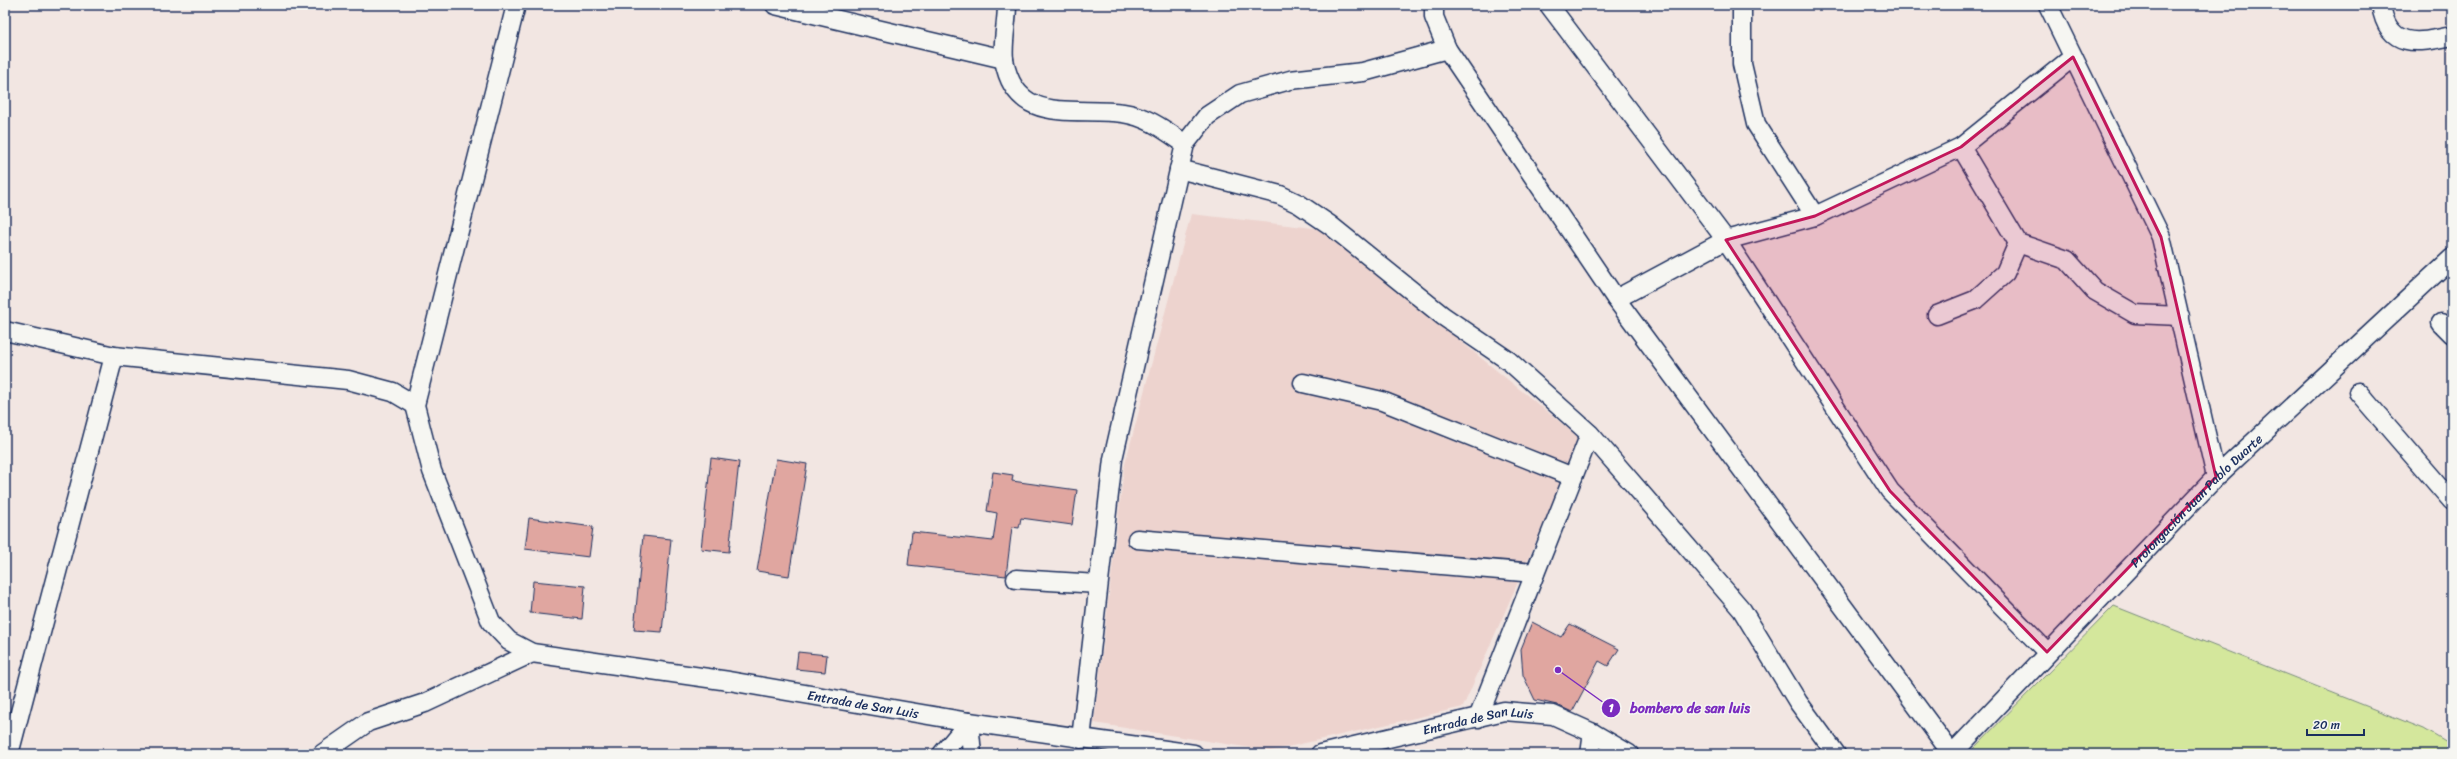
<svg xmlns="http://www.w3.org/2000/svg" width="2457" height="759" font-family="Sriracha,sans-serif">
<style>
.built{fill:#edd3ce}
.green{fill:#d4e79c;stroke:#788b7d}
.building{fill:#e0a6a0;stroke:#1b2f5e}
.lines{fill:none;stroke-linecap:round;stroke-linejoin:round}
.minor-casing{stroke:#1b2f5e;stroke-width:21}
.minor{stroke:#f6f6f2;stroke-width:18}
.marked{fill:#c2185b;fill-opacity:0.2;stroke:#c2185b;stroke-width:3;stroke-linejoin:round}
.labels{text-anchor:middle;dominant-baseline:central;stroke-width:3;stroke-linejoin:round;paint-order:stroke}
.street-label{font-size:13px;fill:#1b2f5e;stroke:#f6f6f2}
.leader{fill:none;stroke:#7b2cbf;stroke-width:1.5}
.callout-dot{fill:#7b2cbf;stroke:#f6f6f2;stroke-width:1.5}
.mark-label{font-size:12px;text-anchor:middle;font-weight:bold;fill:#fff}
.callout-label{font-size:14px;text-anchor:middle;font-weight:bold;fill:#7b2cbf;stroke:#f6f6f2;stroke-width:3;stroke-linejoin:round;paint-order:stroke}
</style>
<rect width="100%" height="100%" fill="#f2e6e2"/>
<filter id="ink" filterUnits="userSpaceOnUse"><feTurbulence type="fractalNoise" baseFrequency=".025" numOctaves="2"/><feDisplacementMap in="SourceGraphic" scale="8" xChannelSelector="R" yChannelSelector="G"/><feConvolveMatrix kernelMatrix="1 2 1 2 8 2 1 2 1" color-interpolation-filters="sRGB"/></filter>
<g filter="url(#ink)">
<path class="built" d="M1191,214L1322,229L1581,439L1463,707L1270,751L1094,723L1124,468Z"/>
<path class="green" d="M2114,606L2424,729L2452,746V754H1968Z"/>
<path class="building" d="M711,458L739,462L729,552L701,549Z
M776,459L807,464L789,576L757,571Z
M993,472L1013,475L1012,481L1077,490L1072,525L1021,518L1019,528L1012,527L1006,576L908,565L912,532L993,541L997,513L987,511Z
M529,518L593,527L589,557L525,549Z
M643,536L671,539L662,632L634,630Z
M533,581L585,586L582,619L530,613Z
M1532,622L1561,637L1570,624L1619,649L1608,666L1599,661L1572,712L1557,705L1535,700L1523,675L1521,649Z
M798,652L827,655L825,672L796,669Z"/>
<g class="lines">
<defs>
<g id="minor">
<path id="s1" d="M516,5L415,405L432,471L491,622L509,641L532,653L729,681L969,722L1194,754"/>
<path d="M775,5L1004,59"/>
<path d="M1007,5C1007,22 1002,43 1004,60C1016,127 1074,106 1123,113C1147,116 1166,131 1185,144"/>
<path d="M1434,5V17L1447,49L1616,299L1952,754"/>
<path d="M1549,5L1726,240L1890,491L2047,652"/>
<path d="M1742,5V64L1756,124L1815,216"/>
<path d="M2048,5L2161,237L2216,477"/>
<path d="M2381,5C2388,50 2418,43 2452,36"/>
<path d="M1961,147L2018,243L2067,260L2095,291L2135,314L2180,316"/>
<path d="M1179,169L1280,195L1299,204L1330,225L1443,316L1509,361L1590,434L1742,610L1798,702L1836,754"/>
<path d="M1616,299L1726,240L1815,216L1961,147L2073,57"/>
<path d="M1937,315L1975,300L2005,273L2018,243"/>
<path d="M2441,323L2452,334"/>
<path d="M5,331L114,356L348,380L393,392L415,405"/>
<path d="M1303,383L1382,401L1573,477"/>
<path d="M2358,392L2452,501"/>
<path d="M1137,539L1535,573"/>
<path d="M1016,579L1098,584"/>
<path d="M1478,718L1590,434"/>
<path d="M969,722L972,754"/>
<path d="M1081,739L1113,459L1185,144L1207,116L1240,94L1290,80L1363,72L1447,49"/>
<path d="M9,754L114,356"/>
<path d="M322,754L368,722L425,703L532,653"/>
<path d="M942,754L969,722"/>
<path id="s2" d="M1320,754L1504,711L1553,715L1593,733L1629,754"/>
<path d="M1590,754L1593,733"/>
<path id="s3" d="M1952,754L2216,477L2452,258"/>
</g>
</defs>
<use href="#minor" class="minor-casing"/>
<use href="#minor" class="minor"/>
</g>
</g>
<path class="marked" d="M2073,57L2161,237L2216,477L2047,652L1890,491L1726,240L1815,216L1961,147Z"/>
<g class="labels">
<g class="street-label">
<text stroke="none"><textPath href="#s3" startOffset="352">Prolongación Juan Pablo Duarte</textPath></text>
<text stroke="none"><textPath href="#s1" startOffset="1030">Entrada de San Luis</textPath></text>
<text stroke="none"><textPath href="#s2" startOffset="162">Entrada de San Luis</textPath></text>
</g>
</g>
<path class="leader" d="M1558 670L1611 708"/>
<g class="callout-dot">
<circle cx="1558" cy="670" r="4"/>
<circle cx="1611" cy="708" r="10"/>
</g>
<g class="mark-label">
<text x="1611" y="712">1</text>
</g>
<g class="callout-label">
<text x="1690" y="713">bombero de san luis</text>
</g>
<rect width="2457" height="759" fill="none" stroke="#f6f6f2" stroke-width="20"/>
<rect x="10" y="10" width="2437" height="739" fill="none" stroke="#1b2f5e" stroke-width="1.5" filter="url(#ink)"/>
<path d="M2307 729v6h57v-6" fill="none" stroke="#1b2f5e" stroke-width="2"/>
<text x="2313" y="729" font-size="12" fill="#1b2f5e" stroke="#f6f6f2" stroke-width="3" paint-order="stroke">20 m</text>
</svg>
